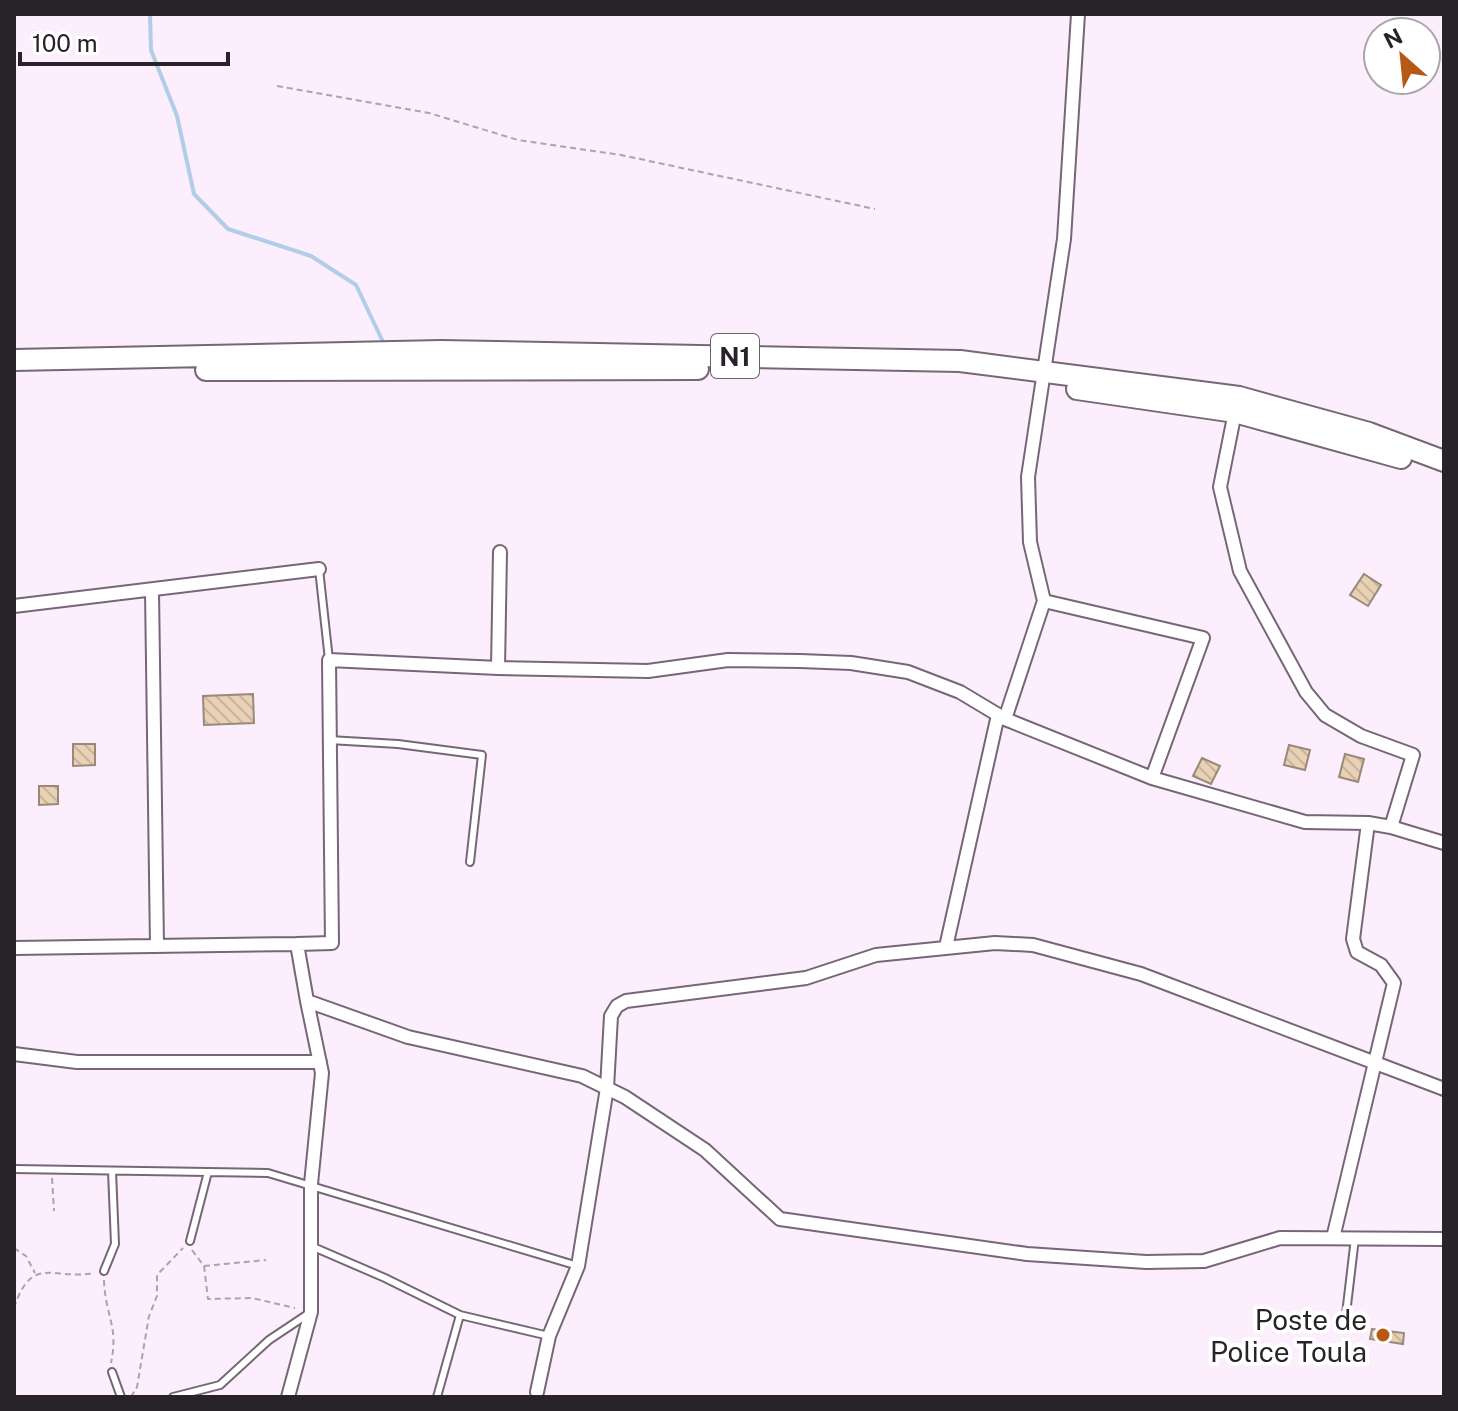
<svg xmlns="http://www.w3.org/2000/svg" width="1458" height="1411" font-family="'Public Sans',sans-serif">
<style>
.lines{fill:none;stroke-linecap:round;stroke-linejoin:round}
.stream{stroke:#b0cee5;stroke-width:4}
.building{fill:url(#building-back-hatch);stroke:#988979;stroke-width:2}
.lane-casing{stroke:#766777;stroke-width:10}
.street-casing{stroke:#766777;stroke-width:16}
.primary-casing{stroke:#766777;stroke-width:24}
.path{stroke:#ada2ae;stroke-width:2;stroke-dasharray:6 4;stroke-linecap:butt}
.lane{stroke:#fff;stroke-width:6}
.street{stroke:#fff;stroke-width:12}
.primary{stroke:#fff;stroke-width:20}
.poi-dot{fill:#b85815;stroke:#fff;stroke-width:3}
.labels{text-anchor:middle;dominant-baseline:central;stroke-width:8;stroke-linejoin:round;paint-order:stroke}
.shield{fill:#fff;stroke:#686469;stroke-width:2}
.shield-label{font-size:26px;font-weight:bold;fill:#282229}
.poi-label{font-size:28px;fill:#282229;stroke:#fff;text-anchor:end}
</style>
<defs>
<pattern id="building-back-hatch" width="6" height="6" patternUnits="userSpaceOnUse" patternTransform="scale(2)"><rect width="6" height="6" fill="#e9d1b5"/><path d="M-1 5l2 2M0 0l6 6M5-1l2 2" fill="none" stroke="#c8b39c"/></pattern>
</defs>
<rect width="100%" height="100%" fill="#fceefd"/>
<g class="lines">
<path class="stream" d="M150,14L151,50L177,116L194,194L228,229L311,256L356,285L384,344"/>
</g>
<path class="building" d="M1364,574L1381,585L1368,606L1350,595Z
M253,694L254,723L204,725L203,696Z
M73,744H95V765L73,766Z
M1289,745L1310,750L1305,770L1284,765Z
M1345,754L1364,759L1358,782L1339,777Z
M1202,758L1220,766L1211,784L1193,776Z
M39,786H58V804L39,805Z
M1372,1329L1404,1333L1403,1344L1370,1339Z"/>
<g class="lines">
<defs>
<path id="lane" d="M319,569L329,660
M329,740L398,744L482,755L470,862
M14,1169L268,1173L578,1266
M190,1241L208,1172
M311,1246L385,1278L460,1315L549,1336
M104,1271L115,1244L112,1171
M1346,1314L1355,1238
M112,1372L121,1397
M173,1397L220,1385L269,1340L308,1314
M437,1397L460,1315"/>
<path id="street" d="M1078,14L1064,239L1028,477L1030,542L1044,601L1203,638L1152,778L1305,822L1368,823
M1235,412L1220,487L1240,571L1306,692L1325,715L1361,736L1413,755L1391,827L1368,823L1353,939L1357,952L1381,965L1394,983L1333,1238
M500,552L498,668L648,671L728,660L800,661L851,663L908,672L960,692L1005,719L1152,778
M152,591L157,946
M14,606L319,569
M1005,719L1044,601
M1391,827L1444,843
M297,944L332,943L329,660L498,668
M946,947L998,715
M14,948L297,944L307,1001L408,1037L582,1076L625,1097L705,1150L780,1219L1027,1254L1146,1262L1204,1261L1280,1238L1444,1239
M14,1054L77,1062H320
M537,1392L549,1336L578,1266L607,1088L611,1016L617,1006L626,1001L806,978L876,955L995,943L1033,945L1141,974L1444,1089
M288,1397L311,1312V1184L322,1073L307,1001"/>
<path id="primary" d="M14,360L441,351L960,361L1239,397L1369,433L1444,461
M206,370L698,369
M1077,389L1235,412L1401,458"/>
</defs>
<use href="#lane" class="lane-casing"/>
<use href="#street" class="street-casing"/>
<use href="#primary" class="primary-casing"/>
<path class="path" d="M277,86L429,113L518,140L621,155L875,209
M52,1178L54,1211
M14,1248L26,1256L35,1273
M192,1250L204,1266L266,1260
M204,1266L208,1299L252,1298L295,1308
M104,1280C105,1315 119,1326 111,1363
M14,1308C32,1253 54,1281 95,1273
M131,1397L137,1387L149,1316L157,1296V1275L183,1248"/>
<use href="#lane" class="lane"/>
<use href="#street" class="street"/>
<use href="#primary" class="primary"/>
</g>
<circle class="poi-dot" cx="1383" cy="1335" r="8"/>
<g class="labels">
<rect class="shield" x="711" y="334" width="48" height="44" rx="6"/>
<g class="shield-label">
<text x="735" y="356">N1</text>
</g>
<g class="poi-label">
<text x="1367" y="1319">Poste de<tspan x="1367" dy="32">Police Toula</tspan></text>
</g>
</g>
<rect width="1458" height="1411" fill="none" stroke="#282229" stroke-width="32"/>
<g transform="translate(1402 56) rotate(333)"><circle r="38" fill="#ffffff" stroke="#a9a7a9" stroke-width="2"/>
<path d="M0-6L14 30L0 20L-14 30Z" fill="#b85815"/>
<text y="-12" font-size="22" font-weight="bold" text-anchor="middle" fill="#282229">N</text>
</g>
<path d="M20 52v12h208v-12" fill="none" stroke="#282229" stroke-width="4"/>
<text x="32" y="52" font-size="24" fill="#282229" stroke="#ffffff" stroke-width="6" paint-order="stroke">100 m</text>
</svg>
